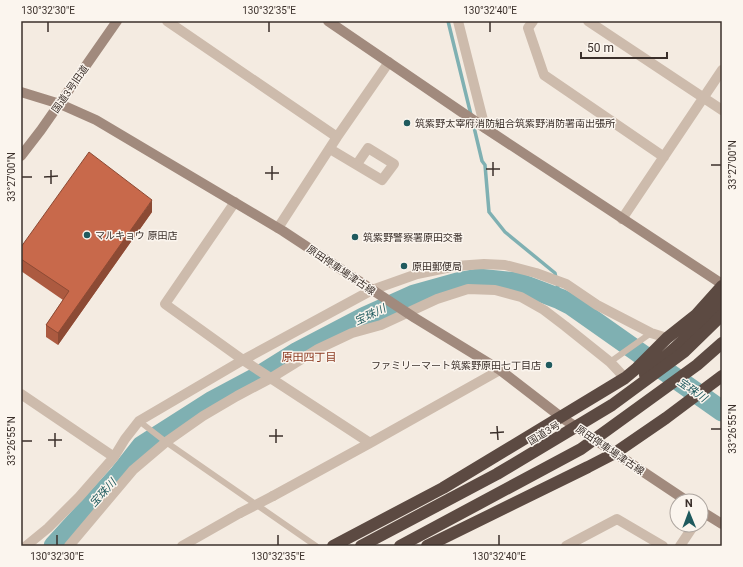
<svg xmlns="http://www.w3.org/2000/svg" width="743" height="567" font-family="Roboto,'Noto Sans JP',sans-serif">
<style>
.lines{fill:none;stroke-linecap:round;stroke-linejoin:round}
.stream{stroke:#7fb0b2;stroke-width:3.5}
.river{stroke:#7fb0b2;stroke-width:21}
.lane{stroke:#cdbbac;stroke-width:6}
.street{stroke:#cdbbac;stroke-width:10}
.secondary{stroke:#a18a7d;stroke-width:10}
.highway{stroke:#5c4a42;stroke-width:12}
.street-bridge{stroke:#cdbbac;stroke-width:10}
.highway-bridge{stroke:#5c4a42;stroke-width:12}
.wall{fill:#ac5a40}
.shaded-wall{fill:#8c4a34}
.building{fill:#c8694b;stroke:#8c4a34}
.ticks{fill:none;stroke:#3b302b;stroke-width:1.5}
.poi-dot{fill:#1f5a5e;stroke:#fbf5ee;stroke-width:1.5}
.labels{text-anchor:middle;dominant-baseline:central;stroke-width:3;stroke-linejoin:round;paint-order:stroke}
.street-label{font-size:10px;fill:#3b302b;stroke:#fbf5ee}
.poi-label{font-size:10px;fill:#3b302b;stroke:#fbf5ee;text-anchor:start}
.water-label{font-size:11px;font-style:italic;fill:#1f5a5e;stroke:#fbf5ee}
.neighbourhood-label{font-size:11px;fill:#8c3b22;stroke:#fbf5ee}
.neatline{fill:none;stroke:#3b302b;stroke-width:1.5}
.ticks-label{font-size:10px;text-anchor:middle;fill:#3b302b}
</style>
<rect width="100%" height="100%" fill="#f4ebe1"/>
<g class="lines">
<path class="stream" d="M448,21L471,115
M473,123L482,161L485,165L489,212L505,232L555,273L560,299"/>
<path class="river" d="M54,546L120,474L142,446L211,402L256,378L298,352L365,317L414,295L457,283L478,279L518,283L560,299L570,304L722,411"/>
<path class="lane" d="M610,362L651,333
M139,421L166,442L316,546"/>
<path class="street" d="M167,21L337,137
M458,21L485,128
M533,21L528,28L544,75L664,157
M588,21L722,110
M330,149L382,180L394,164L368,148L357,164
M235,202L165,304L243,360L370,443
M622,219L722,70
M278,228L337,137L389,62
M21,394L114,457
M273,496L370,443L500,370
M26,546L48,528L79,497L114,457L125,439L139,421L243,360L372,290L417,274L456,266L484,264L505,265L536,273L566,284L597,305L651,333L667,338
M69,546L133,470L166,442L203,416L237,396L271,378L318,349L352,333L381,325L437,299L468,289L495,290L521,297L544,310L565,326L610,362L625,378
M182,546L240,513
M566,546L617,519L663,546
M680,546L694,525"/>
<path class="secondary" d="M328,21L485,128L722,284
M21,92L60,104L96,120L283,231L415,318L500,370L561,417L687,501
M21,156L41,130L117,21
M701,511L722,524"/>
<path class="highway" d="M645,375L707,319L722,302
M333,546L443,488L625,378L637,368L667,338L696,315L722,286
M427,546L588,467L615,453L666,418L722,376"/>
<path class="street-bridge" d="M240,513L273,496"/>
<path class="highway-bridge" d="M361,546L497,474L612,405L684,352L722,315
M400,546L581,449L697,365L722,343"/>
</g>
<path class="wall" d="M152,212L58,345L46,337V325L63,300L21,271V247Z"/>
<path class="shaded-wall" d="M152,200V212L58,345V333Z"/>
<path class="building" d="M89,152L152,200L58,333L46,325L69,291L21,259V247Z"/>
<path class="ticks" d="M48,22V32M269,22V32M490,22V32M493,162V176M711,165H721M272,166V180M486,169H500M51,170V184M265,173H279M22,177H32M44,177L58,176M497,426L498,440M276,429V443M711,429H721M55,433V447M490,433L504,432M269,436H283M48,440H62M22,441H32M57,535V545M278,535V545M499,535V545"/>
<g class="poi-dot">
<circle cx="407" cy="123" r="4"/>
<circle cx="87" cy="235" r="4"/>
<circle cx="355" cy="237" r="4"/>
<circle cx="404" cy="266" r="4"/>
<circle cx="549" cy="365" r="4"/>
</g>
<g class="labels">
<g class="street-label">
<text transform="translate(70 89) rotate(-55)">国道3号旧道</text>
<text transform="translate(341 270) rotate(34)">原田停車場津古線</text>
<text transform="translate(544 433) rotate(-31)">国道3号</text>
<text transform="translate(610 450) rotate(34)">原田停車場津古線</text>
</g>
<g class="poi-label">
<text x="415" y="123">筑紫野太宰府消防組合筑紫野消防署南出張所</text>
<text x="95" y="235">マルキョウ 原田店</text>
<text x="363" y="237">筑紫野警察署原田交番</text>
<text x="412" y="266">原田郵便局</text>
<text x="541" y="365" text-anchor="end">ファミリーマート筑紫野原田七丁目店</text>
</g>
<g class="water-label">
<text transform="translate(370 315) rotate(-25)">宝珠川</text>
<text transform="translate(692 390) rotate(35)">宝珠川</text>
<text transform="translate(103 493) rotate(-47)">宝珠川</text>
</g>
<g class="neighbourhood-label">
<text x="309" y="357">原田四丁目</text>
</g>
</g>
<rect width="743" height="567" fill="none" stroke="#fbf5ee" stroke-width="44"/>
<g transform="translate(689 513) rotate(359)"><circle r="19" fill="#fbf5ee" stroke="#aea6a0"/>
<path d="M0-3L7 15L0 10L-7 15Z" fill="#1f5a5e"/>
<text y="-6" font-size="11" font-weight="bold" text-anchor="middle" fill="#3b302b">N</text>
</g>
<path d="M581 52v6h86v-6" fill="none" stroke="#3b302b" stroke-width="2"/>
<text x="587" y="52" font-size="12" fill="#3b302b" stroke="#fbf5ee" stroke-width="3" paint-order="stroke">50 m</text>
<rect x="22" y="22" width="699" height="523" class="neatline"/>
<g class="ticks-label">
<text x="48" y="14">130°32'30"E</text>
<text x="269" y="14">130°32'35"E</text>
<text x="490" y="14">130°32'40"E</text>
<text transform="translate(732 165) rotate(-90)" y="4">33°27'00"N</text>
<text transform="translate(11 177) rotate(-90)" y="4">33°27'00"N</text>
<text transform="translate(732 429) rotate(-90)" y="4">33°26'55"N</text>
<text transform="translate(11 441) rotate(-90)" y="4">33°26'55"N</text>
<text x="57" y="560">130°32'30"E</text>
<text x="278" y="560">130°32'35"E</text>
<text x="499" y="560">130°32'40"E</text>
</g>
</svg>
